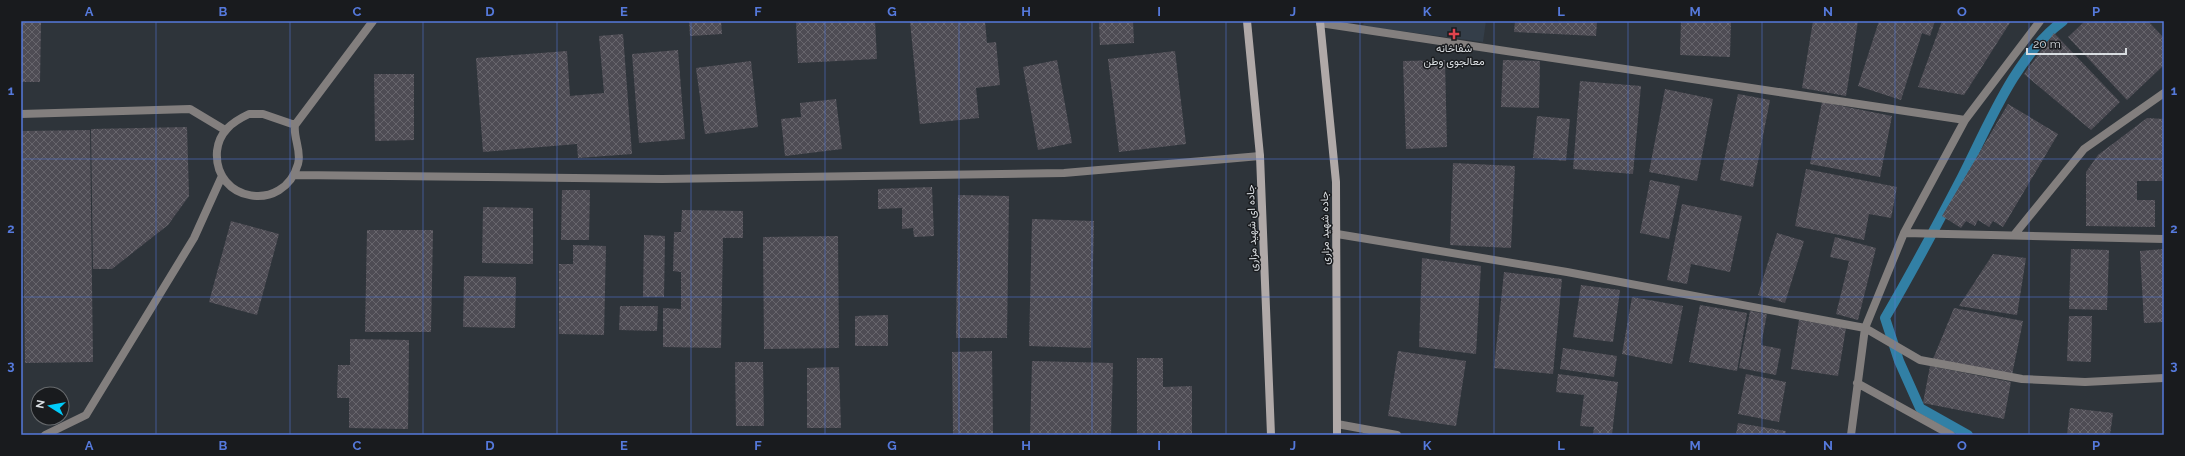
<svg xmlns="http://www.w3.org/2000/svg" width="2185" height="456" font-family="Raleway,Vazirmatn,sans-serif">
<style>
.built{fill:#343e49}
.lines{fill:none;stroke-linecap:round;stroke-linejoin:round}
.stream{stroke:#3280a5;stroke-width:10}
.building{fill:url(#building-cross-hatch)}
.street{stroke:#837f7e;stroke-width:8}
.secondary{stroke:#b0a9a8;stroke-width:8}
.grid{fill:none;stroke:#5579db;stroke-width:1;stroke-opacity:0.55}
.health-dot{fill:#e0444e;stroke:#191b1e;stroke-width:1.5}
.labels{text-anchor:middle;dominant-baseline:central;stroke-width:3;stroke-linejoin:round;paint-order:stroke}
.poi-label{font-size:11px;fill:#d9dde1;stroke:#191b1e}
.street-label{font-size:11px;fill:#d9dde1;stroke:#191b1e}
.neatline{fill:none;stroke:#5579db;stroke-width:1.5}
.grid-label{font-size:13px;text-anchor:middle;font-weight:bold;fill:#5579db}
</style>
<defs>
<pattern id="building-cross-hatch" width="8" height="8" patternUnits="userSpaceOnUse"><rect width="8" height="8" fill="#4e4c54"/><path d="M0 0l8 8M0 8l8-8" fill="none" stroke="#67656c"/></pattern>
</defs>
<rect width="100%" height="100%" fill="#2e343a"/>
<path class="built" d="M1364,21H1486L1483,42L1363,26Z"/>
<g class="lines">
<path class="stream" d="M1968,435L1920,408L1899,361L1885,318C1912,272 1937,225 1962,177C1988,126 2016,55 2063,21"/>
</g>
<path class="building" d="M21,21H41L40,82H21Z
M689,21H721L722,34L690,36Z
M796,21H875L877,59L798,63Z
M910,21H985L987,43L996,42L1000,85L976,88L979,118L920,124Z
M1110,21H1133L1134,43L1100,45L1099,22Z
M1515,21H1597L1596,36L1514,32Z
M1681,21H1731L1730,57L1680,55Z
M1813,21H1858L1846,96L1802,88Z
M1879,21H1935L1930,36L1922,33L1901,100L1858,86Z
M1942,21H2011L1964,95L1918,87Z
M2085,21H2148L2164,38V65L2127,100L2068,37Z
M2054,33L2120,102L2091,130L2024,74Z
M623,34L632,154L578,158L577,144L483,152L476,58L567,51L570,96L604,93L599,36Z
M678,50L685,139L639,143L632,54Z
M1175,51L1186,144L1119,152L1108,59Z
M1057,60L1072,143L1038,150L1023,67Z
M1445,60L1447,147L1406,149L1403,61Z
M1503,60L1540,61L1539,108L1501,107Z
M751,61L758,127L705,134L696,68Z
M374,74H414V140L375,141Z
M1580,81L1641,86L1633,174L1573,169Z
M1665,89L1713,99L1697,181L1649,172Z
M1738,94L1770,100L1753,187L1720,180Z
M836,99L842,149L785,156L781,119L801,117L800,103Z
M1822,102L1892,116L1880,177L1810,164Z
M2008,104L2058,134L2003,227L1993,221L1989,227L1978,220L1975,226L1966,221L1961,228L1942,216Z
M1537,116L1570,119L1566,161L1533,158Z
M2147,118L2164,119V181H2137V200H2155V227L2086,226V172L2098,155Z
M187,127L189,196L168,225L112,269H93L91,129Z
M90,130L93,362L25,363L22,131Z
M1453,163L1515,166L1511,248L1450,245Z
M1806,169L1897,187L1891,218L1869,214L1864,240L1795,226Z
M1650,180L1680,186L1669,239L1640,233Z
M932,187L934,236L914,237L913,228L902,229V208L878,209V189Z
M562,190H590L589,240H561Z
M958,195L1009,196L1007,338H956Z
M1682,204L1742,216L1730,272L1691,264L1687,284L1667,280Z
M483,207L533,208V264L482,263Z
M682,210L743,211V238H723L721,348L663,347V308L681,309V272L673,271L674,232H681Z
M1032,219L1094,221L1091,348L1029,346Z
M231,221L279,234L257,315L209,302Z
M367,230H433L431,332H365Z
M1777,233L1804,241L1785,303L1758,295Z
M644,235L665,236L664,297H643Z
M838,236L839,348L764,349L763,237Z
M1835,237L1876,248L1858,320L1836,314L1849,261L1830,257Z
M573,245L606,246L604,335L559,334V264H573Z
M2071,249L2109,250L2107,310L2069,309Z
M2164,249V322L2144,323L2140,251Z
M1993,254L2026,258L2017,315L1959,306Z
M1422,258L1481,266L1476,354L1419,347Z
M1504,272L1562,279L1553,374L1494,368Z
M464,276L516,277L515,328L463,327Z
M1581,285L1620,290L1613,342L1573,337Z
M1632,297L1683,306L1672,364L1622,354Z
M1700,305L1747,313L1737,371L1689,362Z
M620,306H658L657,331L619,330Z
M1954,308L2023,321L2012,375L1933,359Z
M1750,311L1767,314L1761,345L1781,349L1776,375L1739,368Z
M888,315V346H855V316Z
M2069,316H2092L2091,362L2067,361Z
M1799,320L1846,328L1838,376L1791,369Z
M350,339L409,340L408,429L349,428V398H337L338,365H350Z
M1563,348L1617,356L1614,377L1560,369Z
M992,351L993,435H953L952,352Z
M1398,351L1466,361L1456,426L1388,416Z
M1137,358H1163V387L1192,386V435H1137Z
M1032,361L1113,363L1111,435H1030Z
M735,362H763L764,426H736Z
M1930,366L2011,382L2004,419L1923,403Z
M839,367L841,428H807V368Z
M1558,374L1618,382L1612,435H1593L1594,427L1580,426L1584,395L1556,392Z
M1746,374L1786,382L1779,422L1738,414Z
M2070,408L2113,413L2110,435H2067Z
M1738,423L1786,431L1785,435H1736Z"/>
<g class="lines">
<path class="street" d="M1320,23L1965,120
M21,114L190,109L225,130
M249,114H263L295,125C293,138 302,151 298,164C284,214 213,202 217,151C219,132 232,122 249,114Z
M295,125L373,21
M294,175L662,179L1064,173L1260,156
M1904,233L2164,239
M1337,234L1567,272L1865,328L1920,360L2022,379L2085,382L2164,378
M2014,235L2084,149L2164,93
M1857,383L1951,435
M1337,424L1397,435
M45,435L86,415L194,238L222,176
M1851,435L1865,328L1904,233L1965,120L2040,21"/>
<path class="secondary" d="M1247,21L1260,156L1271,435
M1320,21L1336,182L1337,435"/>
</g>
<path class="grid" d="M156,21V435M290,21V435M423,21V435M557,21V435M691,21V435M825,21V435M959,21V435M1092,21V435M1226,21V435M1360,21V435M1494,21V435M1628,21V435M1762,21V435M1895,21V435M2029,21V435M21,159H2164M21,297H2164"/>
<path class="health-dot" d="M1452 28h4v4h4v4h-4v4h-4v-4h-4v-4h4z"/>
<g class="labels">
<g class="poi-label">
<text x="1454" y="48">شفاخانه<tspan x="1454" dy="13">معالجوی وطن</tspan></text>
</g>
<g class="street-label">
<text transform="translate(1252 228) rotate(-92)">جاده ای شهید مزاری</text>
<text transform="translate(1325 228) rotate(-91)">جاده شهید مزاری</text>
</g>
</g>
<rect width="2185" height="456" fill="none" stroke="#191b1e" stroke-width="44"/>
<g transform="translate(50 406) rotate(281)"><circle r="19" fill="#191b1e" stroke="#66696c"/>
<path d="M0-3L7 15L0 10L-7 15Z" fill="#00cbf9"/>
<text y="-6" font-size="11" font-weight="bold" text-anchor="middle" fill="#d9dde1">N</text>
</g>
<path d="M2027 48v6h99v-6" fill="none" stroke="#d9dde1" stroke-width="2"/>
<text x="2033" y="48" font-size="12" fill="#d9dde1" stroke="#191b1e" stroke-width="3" paint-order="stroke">20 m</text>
<rect x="22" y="22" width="2141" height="412" class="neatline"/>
<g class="grid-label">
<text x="89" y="16">A</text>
<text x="223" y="16">B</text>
<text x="357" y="16">C</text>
<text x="490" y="16">D</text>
<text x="624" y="16">E</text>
<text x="758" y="16">F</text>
<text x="892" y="16">G</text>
<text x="1026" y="16">H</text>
<text x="1159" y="16">I</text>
<text x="1293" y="16">J</text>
<text x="1427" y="16">K</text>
<text x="1561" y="16">L</text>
<text x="1695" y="16">M</text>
<text x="1828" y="16">N</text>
<text x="1962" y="16">O</text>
<text x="2096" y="16">P</text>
<text x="11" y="95">1</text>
<text x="2174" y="95">1</text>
<text x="11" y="233">2</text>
<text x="2174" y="233">2</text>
<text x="11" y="370">3</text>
<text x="2174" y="370">3</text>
<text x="89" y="450">A</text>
<text x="223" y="450">B</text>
<text x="357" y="450">C</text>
<text x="490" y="450">D</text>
<text x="624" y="450">E</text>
<text x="758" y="450">F</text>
<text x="892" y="450">G</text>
<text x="1026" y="450">H</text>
<text x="1159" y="450">I</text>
<text x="1293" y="450">J</text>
<text x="1427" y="450">K</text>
<text x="1561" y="450">L</text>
<text x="1695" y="450">M</text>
<text x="1828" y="450">N</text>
<text x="1962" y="450">O</text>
<text x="2096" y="450">P</text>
</g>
</svg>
